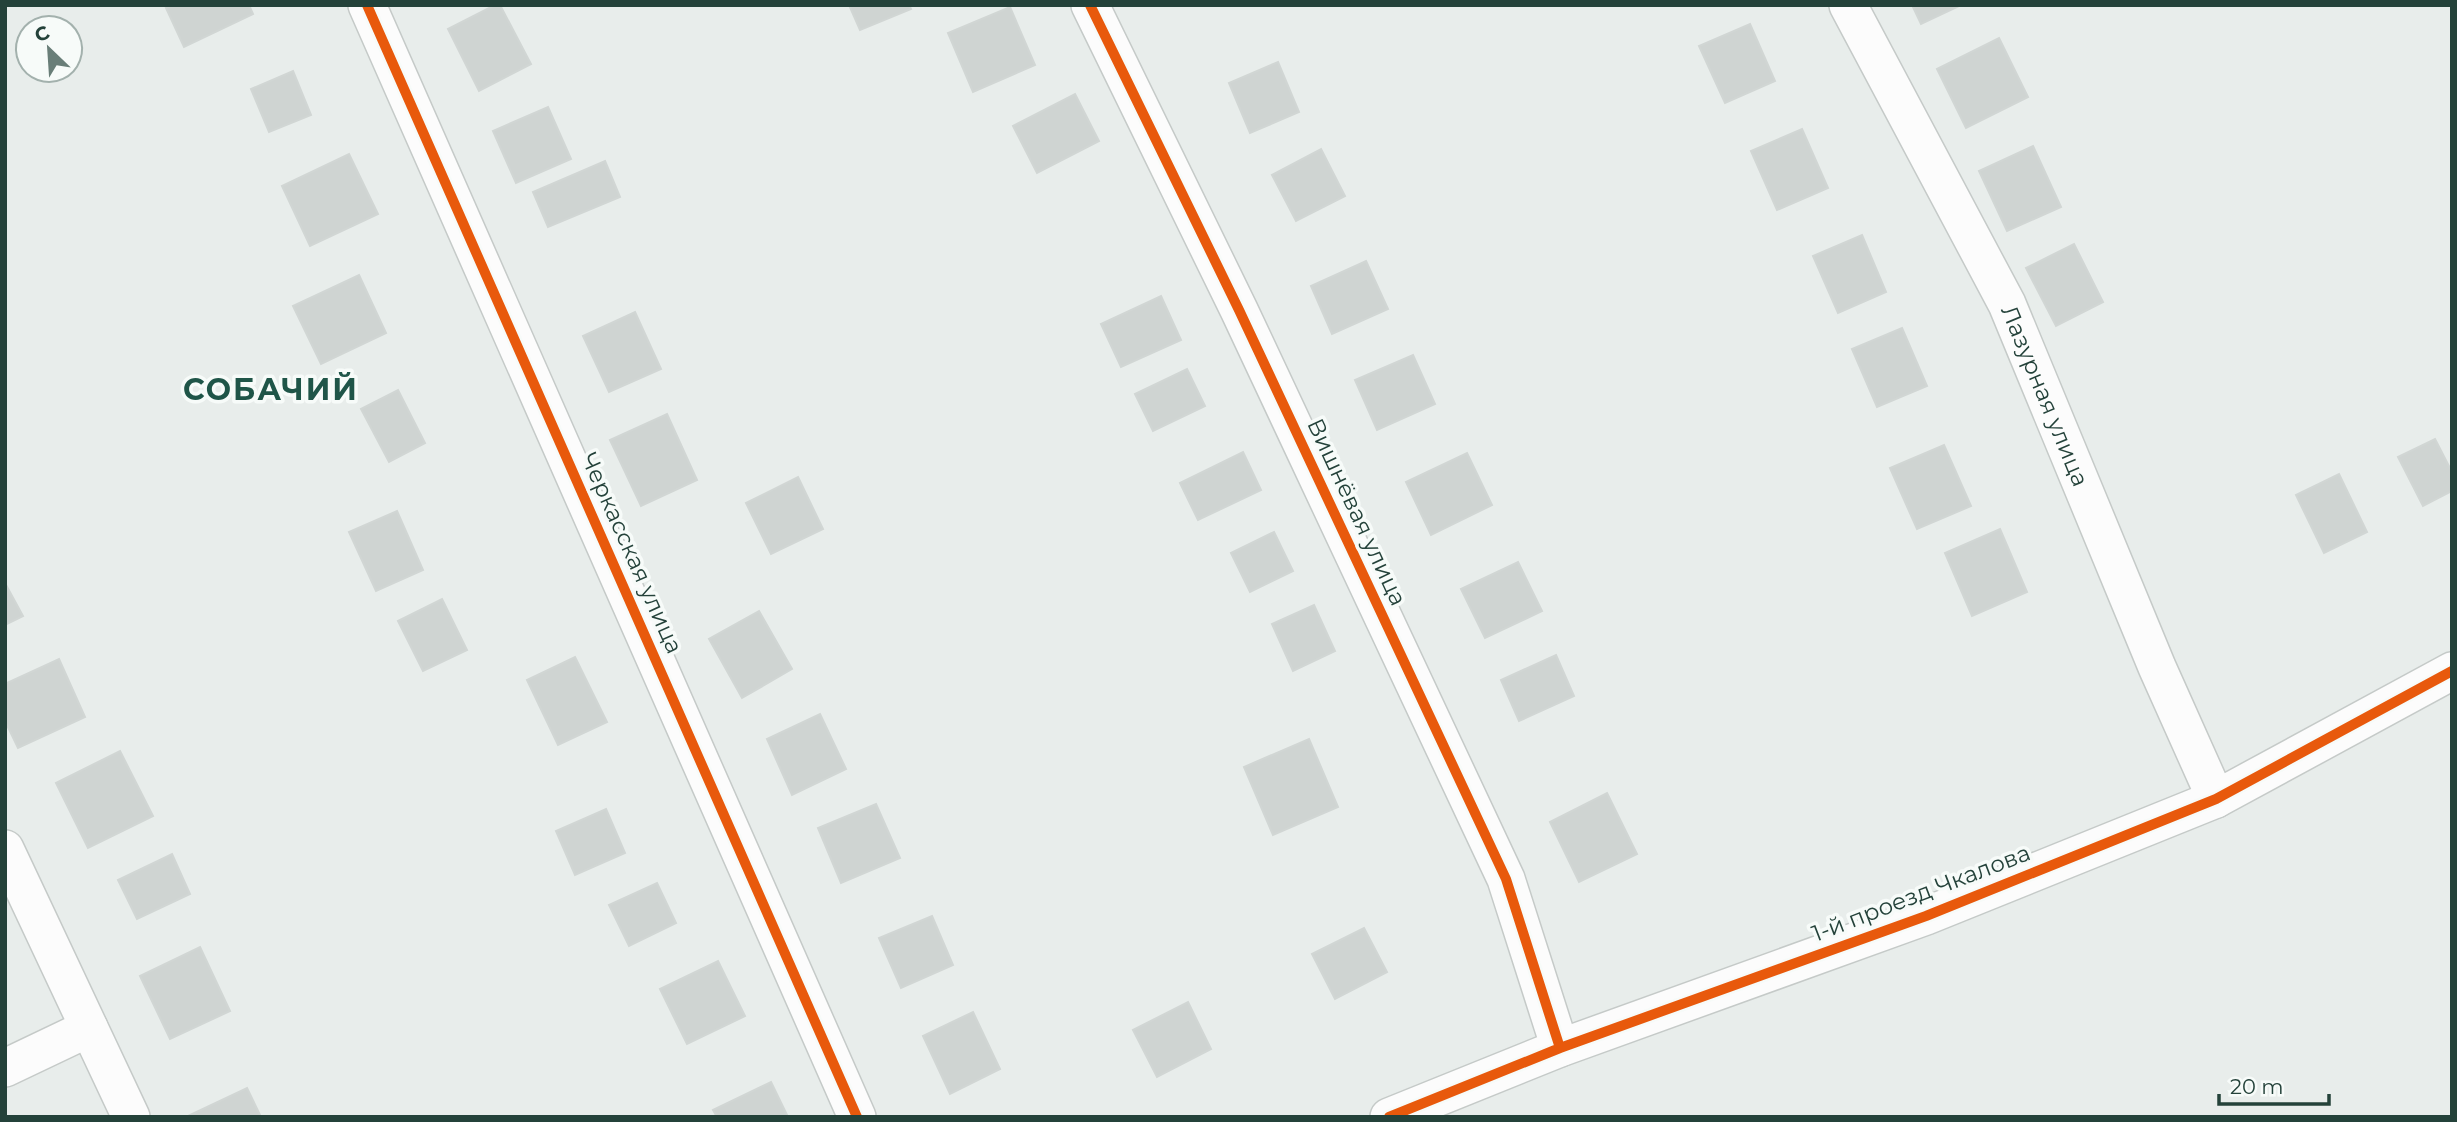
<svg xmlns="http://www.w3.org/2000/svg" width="2457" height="1122" font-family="Montserrat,sans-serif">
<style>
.building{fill:#cfd4d2;stroke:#d1d6d4;stroke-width:2}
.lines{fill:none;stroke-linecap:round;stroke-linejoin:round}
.street-casing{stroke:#c5cac8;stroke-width:40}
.street{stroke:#fcfcfc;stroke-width:37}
.cycleway-casing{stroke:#f7fbf9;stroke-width:15}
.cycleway{stroke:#e8590c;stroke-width:10}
.labels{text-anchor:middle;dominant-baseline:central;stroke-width:7;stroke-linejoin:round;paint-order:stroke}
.street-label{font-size:23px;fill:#24423a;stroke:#f7fbf9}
.district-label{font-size:30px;font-weight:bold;letter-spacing:2px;fill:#1f5548;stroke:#f7fbf9}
</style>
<rect width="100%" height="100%" fill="#e8edeb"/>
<path class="building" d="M172,5H249L253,14L184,47L166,8Z
M495,5H500L531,64L479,91L448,29Z
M849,5H909L911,9L860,30Z
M1912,5H1961L1921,24Z
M1010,7L1035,65L973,92L948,33Z
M1750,24L1775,81L1725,103L1699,46Z
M1999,38L2028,97L1966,128L1937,69Z
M1278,62L1299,112L1250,133L1229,83Z
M293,71L311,115L269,132L251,89Z
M1075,94L1099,141L1037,173L1013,126Z
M548,107L571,159L516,183L493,131Z
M1802,129L1828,188L1777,210L1751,151Z
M2033,146L2061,207L2007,231L1979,171Z
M1321,149L1345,196L1296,221L1272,175Z
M349,154L378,214L310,246L282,186Z
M605,161L620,197L548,227L533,192Z
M1862,235L1886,292L1838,313L1813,256Z
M2074,244L2103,302L2056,326L2026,268Z
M1366,261L1388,309L1332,334L1311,286Z
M359,275L386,333L321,364L293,306Z
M1161,296L1181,340L1121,367L1101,324Z
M635,312L661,369L609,392L583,336Z
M1902,328L1927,386L1877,407L1852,349Z
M1413,355L1435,404L1377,430L1355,380Z
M1187,369L1205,406L1153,431L1135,394Z
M398,390L425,443L389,462L361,409Z
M667,414L697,480L641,506L610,440Z
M2435,439L2452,472V491L2423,506L2398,457Z
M1944,445L1971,506L1917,529L1890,468Z
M1243,452L1261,490L1198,520L1180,483Z
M1467,453L1492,505L1431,535L1406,482Z
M2339,474L2367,532L2324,553L2296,495Z
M798,477L823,529L771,554L746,503Z
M397,511L423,570L376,591L349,532Z
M2000,529L2027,592L1972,616L1945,553Z
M1274,532L1293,571L1250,592L1231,553Z
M1518,562L1542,611L1485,638L1461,589Z
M5,583L23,616L5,625Z
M442,599L467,650L423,671L398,621Z
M1314,605L1335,651L1293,671L1272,624Z
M759,611L792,669L742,698L709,639Z
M1556,655L1574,696L1519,721L1501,680Z
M575,657L607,722L558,745L527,680Z
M59,659L85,717L18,748L5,721V684Z
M820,714L846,769L792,795L767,739Z
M1309,739L1338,807L1273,835L1244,767Z
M120,751L153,816L88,848L56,783Z
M1607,793L1637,854L1579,882L1550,822Z
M876,804L900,858L841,883L818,828Z
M606,809L625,853L575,875L556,831Z
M172,854L190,894L137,919L118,880Z
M657,883L676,923L629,946L609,905Z
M932,916L953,965L901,988L879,938Z
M1364,928L1387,972L1335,999L1312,954Z
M200,947L230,1011L170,1039L140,976Z
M718,961L745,1016L687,1044L660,989Z
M1188,1002L1211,1049L1157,1077L1133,1030Z
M973,1012L1000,1069L950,1094L923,1036Z
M771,1082L788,1117H717L713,1110Z
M247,1088L261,1117H186Z"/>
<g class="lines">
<defs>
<g id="street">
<path d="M367,5L857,1117"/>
<path d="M1090,5L1239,310L1506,879L1560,1048"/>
<path id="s1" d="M1848,5L2007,304L2157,667L2216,799"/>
<path d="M5,849L131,1117"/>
<path d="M5,1068L89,1028"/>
<path d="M1389,1117L1560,1048L1926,916L2216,799L2452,671"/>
</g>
</defs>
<use href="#street" class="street-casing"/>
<use href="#street" class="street"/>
<defs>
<path id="cycleway" d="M367,5L857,1117
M1090,5L1239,310L1506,879L1560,1048
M1389,1117L1560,1048L1926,916L2216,799L2452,671"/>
</defs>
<use href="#cycleway" class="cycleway-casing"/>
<use href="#cycleway" class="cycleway"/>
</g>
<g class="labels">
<g class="street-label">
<text stroke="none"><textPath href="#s1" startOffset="438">Лазурная улица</textPath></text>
<text transform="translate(1357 512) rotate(65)">Вишнёвая улица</text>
<text transform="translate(632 553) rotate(66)">Черкасская улица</text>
<text transform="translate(1921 893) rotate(-21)">1-й проезд Чкалова</text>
</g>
<g class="district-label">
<text x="271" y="389">СОБАЧИЙ</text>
</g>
</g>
<rect width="2457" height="1122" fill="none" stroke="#24423a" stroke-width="14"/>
<g transform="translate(49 49) rotate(335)"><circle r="33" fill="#f7fbf9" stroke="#a3b1ad" stroke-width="2"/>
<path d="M0-5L12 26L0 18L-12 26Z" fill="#697e78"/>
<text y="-10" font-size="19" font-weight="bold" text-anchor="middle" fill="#24423a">С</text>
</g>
<path d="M2219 1094v10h110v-10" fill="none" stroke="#24423a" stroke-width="3.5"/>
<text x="2230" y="1094" font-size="21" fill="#24423a" stroke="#f7fbf9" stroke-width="5" paint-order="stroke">20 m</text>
</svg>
